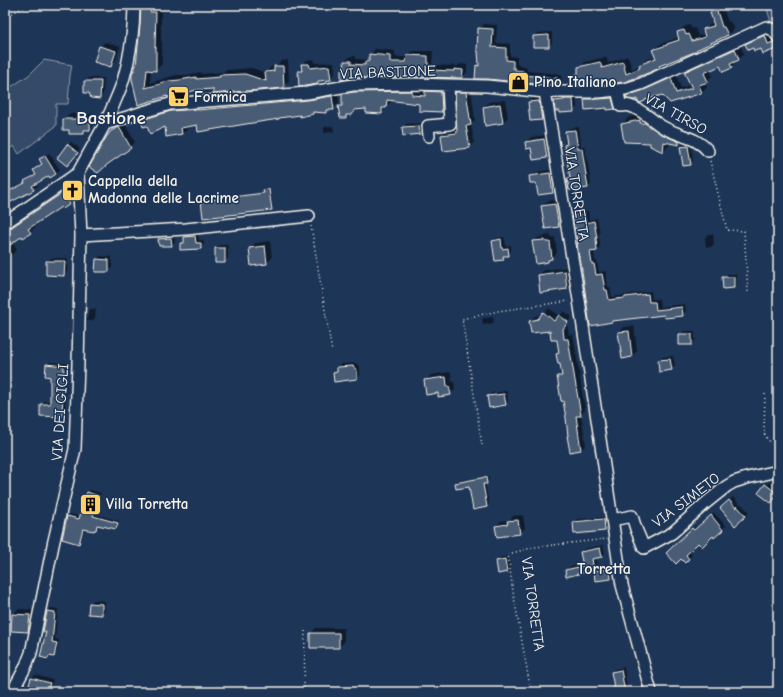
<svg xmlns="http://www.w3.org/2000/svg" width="783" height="697" font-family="'Comic Neue',sans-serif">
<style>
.green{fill:#354a67;stroke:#949ea8}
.shadow{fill:#0007}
.building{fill:#485b74;stroke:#f4f1e8}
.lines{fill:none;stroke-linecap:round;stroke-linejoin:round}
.minor-casing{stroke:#f4f1e8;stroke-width:14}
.path{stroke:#f4f1e8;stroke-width:1.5;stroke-dasharray:1 3;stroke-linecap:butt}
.minor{stroke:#1d3557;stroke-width:11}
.labels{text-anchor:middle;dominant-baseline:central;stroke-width:3;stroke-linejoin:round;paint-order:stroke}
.street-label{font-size:15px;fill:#f4f1e8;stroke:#1d3557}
.poi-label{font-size:15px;font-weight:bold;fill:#f4f1e8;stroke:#1d3557;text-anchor:start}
.neighbourhood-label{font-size:16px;font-weight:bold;fill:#f4f1e8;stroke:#1d3557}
.district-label{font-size:19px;font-weight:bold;fill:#f4f1e8;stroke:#1d3557}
</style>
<rect width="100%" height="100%" fill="#1d3557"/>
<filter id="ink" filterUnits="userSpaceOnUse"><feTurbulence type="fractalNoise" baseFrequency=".025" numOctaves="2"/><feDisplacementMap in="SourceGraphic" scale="8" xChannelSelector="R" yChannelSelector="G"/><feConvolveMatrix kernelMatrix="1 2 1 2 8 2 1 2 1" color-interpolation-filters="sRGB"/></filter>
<g filter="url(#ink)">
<path class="green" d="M766,5H778V36L770,19Z
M44,60L72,65L70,75L68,104H56V126L19,154L14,146L5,151V91L29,75Z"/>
<path class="shadow" d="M142,5H161V41H162V64L156,70H151L150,83L176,75H186L201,72L202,74L224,72L227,70L252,68L266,73V72L272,66H276L281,61L288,60L289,81L283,87L214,88L197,89L168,95L139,103L135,71V66L137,65Z
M722,5L728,22L730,21L734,29L728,35L663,63L659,67L638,77L575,75L579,72V68L585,62L606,57L608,63L628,56L632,69L641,65L646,60L656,56L654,50L660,44L672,40L674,39L679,37L678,33L684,27L690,25L692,29L695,28L698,36L705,34L704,30L710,24L714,22L711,12L717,6Z
M484,24L497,25L496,43L510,44V56L517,57V64H519L520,66L527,67V71L561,74L562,80L557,84L477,66L479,64V29Z
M552,32V43L549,46L534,36L537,33Z
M769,32L773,40L777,39L778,40V46L775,49L761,48L746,44L750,40Z
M105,42L120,46L116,60L111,66L100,47Z
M740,45L744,54L739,59L735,60L736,62L731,67L721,64L710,69L712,76L705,82L707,87L702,92L697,94L662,93L638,98L627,96L632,91L676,74L681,88L692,85L685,72L690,67Z
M375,49L395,51V57H408V56L413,51H433L432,65L458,66L460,64L467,65V72L462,77L342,71L346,67L345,61L351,56H356V59L368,60L370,59V55Z
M314,59L315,63L334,62L335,73L330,79L321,80L318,83L299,72L302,68V65L307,60Z
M89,78H104L103,94L100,98L85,81Z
M417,86V91H427L431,87H446L447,106L442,111L420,110V104L391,100V102L386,106V108L381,113L367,108L357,109L346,117H341L338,104L333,109H329L326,112H314L312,113L198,124L187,126L188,128L182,134L165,126L148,124L142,120L148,114L178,105L338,90L339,106L343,102V94L348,89Z
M461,88H471L475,120L471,124L474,142L469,147L442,135L447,130L458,129L456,93Z
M616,93L619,104L615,108L585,99L590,95Z
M576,96L577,107L574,111L561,112L555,101L558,98Z
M542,98L545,115L542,119L531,120L529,102L532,99Z
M505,100L508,117L503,123L484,107L489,102Z
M69,114H95V124L84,133L70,129L64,119Z
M646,114L685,137L678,144L670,142V144L663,151L651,142L622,124L629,117Z
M124,123L135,142L130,147L111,132L124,125L123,124L117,127Z
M422,123L423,130L420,133L404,135L403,127L406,124Z
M333,126L334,131L332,132L324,133V128L325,127Z
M579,127L581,146H585L591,184L588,187L571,189L568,178L570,176L565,145L568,143L566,132L570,128Z
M549,135L552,152L547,157L526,143L531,137Z
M71,142L80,149L70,161L68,145Z
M691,143L693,160L690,164L681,147L684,144Z
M49,153L60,170L56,173L50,177L49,175L36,182L38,185L34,189L11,201L5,206V188L7,191L25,182L29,178L37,174L34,170L43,163L41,160L45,156Z
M555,169L557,187L552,192L530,177L536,172Z
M69,186L76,196L63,208L61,206L36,223L37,225L30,232L22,235L12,242L17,250L6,260L5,258V226L17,222Z
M266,189H270L273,207L271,209L202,201L204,200L265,193L264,191Z
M560,199L564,221L559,226L542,207L548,201Z
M588,211L589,220L597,218L600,233L599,235L600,247L597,250L594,251L595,261H597L599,272L606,271L608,287H610L612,297L628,295L630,294L651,291L652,299H659L660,307L685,304L686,311L682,315L665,314L613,320L579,243L577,227L573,216L577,212Z
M198,233L199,240H204V244L201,248L181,244L185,240V237L188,234Z
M708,234H713L714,244L711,247H706L705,238Z
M174,235L175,242L171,245L159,239L163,236Z
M550,235L551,238L555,237L557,253L548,261L533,242L539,237Z
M504,237L506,246L511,245V251L503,259L493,241L496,238Z
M270,241L272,258L266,263L250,248L256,243Z
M219,245H228V258L224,262L216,248Z
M100,256L112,257V268L108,271L97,260Z
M51,258H68L67,271L64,275L47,261Z
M570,267L572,283L567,288L539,276L544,270Z
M727,274H736L737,284L734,287L723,278Z
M549,308L559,316L564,311L572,317L567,323L569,335L573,334L585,410L581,414L586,445L581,450L567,418L558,377L562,373L561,363L557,354L560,351L558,339L551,330L530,321L535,316L543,315Z
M91,309H96L95,318L92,321H87L88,312Z
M493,317L494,322L493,323L483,325L482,319L484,318Z
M634,326L637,351L632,356L619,333L624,327Z
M684,331H695V341L692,344L680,335Z
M673,356L675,366L672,369L659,361L662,357Z
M50,362L66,363L65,412L61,416L41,405L45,401H51V376L47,365Z
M356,363L360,367V375L357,378L334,373L341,364Z
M451,372L452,382L454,381L455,389L450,395L438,392L425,381L431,375Z
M507,391L508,401L505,404L488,396L492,393Z
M488,476L489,480L485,483L489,504L487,506L470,486L456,483L458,481Z
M769,482L778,489V493L774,498L766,485Z
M90,490L101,493L95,514L119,521L118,526L116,528L99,524L98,527L95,529L85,528L81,540L79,543L68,516L71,514L81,517L88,493Z
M733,497L740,505L741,504L749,512L746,516L724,505Z
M714,513L726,526L714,536L713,535L698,542L688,551L692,555L685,562L681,558L667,553L696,526L698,528Z
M523,515L525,528L520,533L496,526L501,521L510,520L513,516Z
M607,517L608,526L604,530L574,523L577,519Z
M603,545L605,553L601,556L595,557L597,566L594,570L566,571L569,567L583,564L581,552L584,549Z
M508,556L510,568L506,571L497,561L500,558Z
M613,566L614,574L611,578L596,580L595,572L598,568Z
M93,600L105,601V610L101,614L90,604Z
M51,608L58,609L55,639L59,640L57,652L53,655H51L48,658L47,631L48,612Z
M18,609L35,610L33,626L28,631L13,614Z
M316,628H344V642L339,647L311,633Z
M624,667L628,692H616L612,672L615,669Z
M35,675L53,680L49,692H33L28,690L32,678Z"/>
<path class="building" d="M141,5H151L150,12H156L155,47H156V71L147,70L145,88L161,84L160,83L169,81L180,80L196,77V79L220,77V75L245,74L266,81L265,72L274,71V66H283L284,88L213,94V89L197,90L167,97V96L138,105L132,79V73L133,71H134V66H136L140,25Z
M717,11L722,27H724L728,35L696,50L697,51L659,66L660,68L638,77L624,82L599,85H577L574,75L578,74V67L600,62L602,68L623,62L626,74L640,68L639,65L656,58L652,50L667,45V44L679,40L677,32L684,30L686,35L689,34L692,41L705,37L703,29L714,26L710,12Z
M478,28L493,29L492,47L506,48V60L513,61V68H515V70L523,71V75L557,78L558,85H545L488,79H475L476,65L479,66L478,51H477Z
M549,35V47H533V36Z
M765,35L768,44L773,42L776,49L763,54L761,49L754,51L753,48L748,50L745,44Z
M99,46L116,51L111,67L94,62Z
M735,49L739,60L730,64L732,68L723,72L720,66L704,73L708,82L699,85L702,93L670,103L662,95L645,100V101L640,103L637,101V99L634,100L626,99V96L644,90L671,78L676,93L692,88L684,72Z
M369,54L390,56V62H406L407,55L428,56V70L454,71V69L463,70L462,78L413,77L353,78L341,80V70H345L344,61H351V64L365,65V62L369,61Z
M301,64H309L310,68L329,66L331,80L318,81V84L299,87L298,71H302Z
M84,81H101L100,99L91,98L89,93H84Z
M412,91V95L425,96V91L441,92L442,112L419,111V104L387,100L386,108H382V114L366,113V109L354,110V113H352V115H346V118H340L338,106H342V94L354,92Z
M455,92H466L471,125L466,126L470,148L443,151L441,135L457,133Z
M332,96L334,110H326V113L313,112V114L300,117V115L279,118V119L246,124L198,132L197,125L181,128L182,134L166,137L165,127L150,134L147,126L143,127L141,120L171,111L198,109V110L308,100Z
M612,98L615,109L607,110V108L585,110L584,99H599Z
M564,99H573L574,112L560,113V111H555L554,101L564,100Z
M539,101L542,120L530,121L528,102Z
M500,104L503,123L485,126L483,107Z
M63,119H90V130H84V134H69V130H63Z
M640,120V123H645L649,126V127H651L658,132L679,142V145L664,142L663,152L650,146V143L624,142L621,124Z
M419,126L420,134L403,136L402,127Z
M119,127L131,148L108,164L98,173L89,167L107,136L111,131Z
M575,130L578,149H582L588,188L570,190H569L567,178H570L564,145L567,144L565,131Z
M544,139L547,158L533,160L531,148L526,149L525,142Z
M67,144L78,153L67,166L57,158Z
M688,146L691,165L683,166L680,147Z
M45,156L56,174L50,178L49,176L32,186L34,190L5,205V193L25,183L24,181L36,175L33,170L42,164L39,159Z
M550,173L553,193L538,195L536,183H530L529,176Z
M269,189L272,210L203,218L201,201L264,193L263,190Z
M62,193L70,204L63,209L61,207L28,229L31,233L23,238L22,236L5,249V230L9,229Z
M555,204L559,227L545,229L541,206Z
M584,214L586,223L594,221L597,238H596L597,251L590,252L592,264H594L596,275L602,274L605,290H607L609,300L625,298V297L648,294L649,302H655L656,310L682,307L683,316L665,318L664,315L612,321V322L590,326L580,257H579L577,244H578L576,228L574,229L572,216Z
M195,236L196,243H201V249L180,250V243H184V237Z
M171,238L172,246H159L158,239Z
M501,239L502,249L508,248L509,256H503L504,260L495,261L492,241Z
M545,240L546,242H550L552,259L548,260V262L536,264L532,241Z
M265,246L267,264L251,266L249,248Z
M215,248H225V263H215Z
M96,259L109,260V272H95Z
M46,261H65L64,276L46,275Z
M565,271L567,289L540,293L538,275Z
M722,277H734V288L723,289Z
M543,312L554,321L559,315L568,322L563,329L564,339H568L581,416H576L581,450L570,452L567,436H568L566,418L563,401H561L557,376H562L560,364H558L556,354L559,353L557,340H551L550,331L531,333L529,321L538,319Z
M629,331L632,357L622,359L618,332Z
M679,334H692V345H679Z
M670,359L672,370L659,372L658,360Z
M46,364L64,366L62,417L40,416V404H50V377L45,376Z
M353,366L357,371V379L334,382L333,373L337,372V367Z
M446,377L447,386H449L451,395L438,397V393L426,395L424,380Z
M504,394L506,405L489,408L487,396Z
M486,477L487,484H483L487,507L473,510L469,487L456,489L455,483Z
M765,484L778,494L771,503L758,493Z
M87,492L99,496L93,516L118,523L116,529L97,525L96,530H94V531L83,529L79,544L62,539L67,516L79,519Z
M729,500L736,508L737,506L746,516L735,526L720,508Z
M711,515L723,530L714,538L713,536L702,547L698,543L686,555L689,559L685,563L681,559L676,564L666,553L692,528L694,530Z
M604,519L605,531L574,534L573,522Z
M518,520L520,534L497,537L495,526L508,524L507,521Z
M600,548L602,557L592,559L594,570L566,577L565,570L583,566L580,552Z
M505,559L507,572L498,574L496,561Z
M610,569L611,579L595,581L594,571Z
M89,603L102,604V615L88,614Z
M47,611L55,612L52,642L57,643L54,657L49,656L48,659L40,657L46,632H43Z
M12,614L30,615L28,632L11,631Z
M310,633H339V648H310Z
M621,670L625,692H615L611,672Z
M31,678L50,683L47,692H27Z"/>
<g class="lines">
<defs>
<path id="minor" d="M617,90L621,106C624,106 627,105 630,106C641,109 652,120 661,126C677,136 696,136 708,151
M545,92L579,300L622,585L651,692
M105,124C111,110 118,96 123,81C130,57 134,31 134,5
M429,136L428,126L450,124L448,85
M5,223L78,173L105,124L140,113L170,104L307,93L353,85L413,84L487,86L545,92H599L625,89L641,84L766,27L773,30L778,37
M81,235L186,229L309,216
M612,520L632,516L636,529L644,548L672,533L707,502L727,486L734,482L747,478L778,471
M12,692L25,668L31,653L53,545L75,449L78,364L81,235L78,173"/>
</defs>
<use href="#minor" class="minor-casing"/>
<path class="path" d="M5,17L28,5
M710,161L727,230L744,231L748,292
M311,226L332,352
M765,394L764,429L765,436L777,450L778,458
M482,445L462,319L498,311L569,301
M304,692L305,631
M531,692L513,592L508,554L535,547L607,539"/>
<use href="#minor" class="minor"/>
</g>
</g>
<defs>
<symbol id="shop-square" viewBox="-11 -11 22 22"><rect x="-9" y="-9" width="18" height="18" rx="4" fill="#ffd166" stroke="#1d3557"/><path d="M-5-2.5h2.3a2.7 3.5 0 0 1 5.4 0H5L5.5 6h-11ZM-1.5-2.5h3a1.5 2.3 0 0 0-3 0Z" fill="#111"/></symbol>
<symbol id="supermarket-square" viewBox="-11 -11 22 22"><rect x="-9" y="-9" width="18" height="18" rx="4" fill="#ffd166" stroke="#1d3557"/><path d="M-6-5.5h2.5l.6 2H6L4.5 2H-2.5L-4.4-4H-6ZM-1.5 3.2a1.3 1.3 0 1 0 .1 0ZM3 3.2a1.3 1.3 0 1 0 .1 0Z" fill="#111"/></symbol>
<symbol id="church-square" viewBox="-11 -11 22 22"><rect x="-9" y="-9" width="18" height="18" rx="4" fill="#ffd166" stroke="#1d3557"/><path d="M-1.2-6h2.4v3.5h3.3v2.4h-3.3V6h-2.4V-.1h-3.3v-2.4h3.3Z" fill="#111"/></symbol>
<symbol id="building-square" viewBox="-11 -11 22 22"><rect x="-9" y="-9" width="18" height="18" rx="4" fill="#ffd166" stroke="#1d3557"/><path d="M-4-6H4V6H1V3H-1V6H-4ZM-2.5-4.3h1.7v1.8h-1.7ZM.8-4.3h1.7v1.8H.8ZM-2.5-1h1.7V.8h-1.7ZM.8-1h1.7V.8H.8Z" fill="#111"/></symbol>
</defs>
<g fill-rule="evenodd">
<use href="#shop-square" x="506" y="70" width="25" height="25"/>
<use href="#supermarket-square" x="166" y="84" width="25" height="25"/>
<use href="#church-square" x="60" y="178" width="25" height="25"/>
<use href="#building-square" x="78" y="492" width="25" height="25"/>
</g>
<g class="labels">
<g class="street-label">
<text transform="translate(388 72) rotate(-2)">VIA BASTIONE</text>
<text transform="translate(676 114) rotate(29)">VIA TIRSO</text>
<text transform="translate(577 194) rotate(81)">VIA TORRETTA</text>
<text transform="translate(60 412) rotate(-86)">VIA DEI GIGLI</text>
<text transform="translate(686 500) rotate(-37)">VIA SIMETO</text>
<text transform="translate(533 604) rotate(82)">VIA TORRETTA</text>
</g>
<g class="poi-label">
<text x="534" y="82">Pino Italiano</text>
<text x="194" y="97">Formica</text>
<text x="88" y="181">Cappella della<tspan x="88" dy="17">Madonna delle Lacrime</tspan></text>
<text x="106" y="504">Villa Torretta</text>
</g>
<g class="neighbourhood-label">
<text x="604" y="569">Torretta</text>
</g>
<g class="district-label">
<text x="111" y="118">Bastione</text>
</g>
</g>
<rect width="783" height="697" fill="none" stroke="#1d3557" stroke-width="20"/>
<rect x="10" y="10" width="763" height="677" fill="none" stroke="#f4f1e8" stroke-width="1.5" filter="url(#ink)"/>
</svg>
